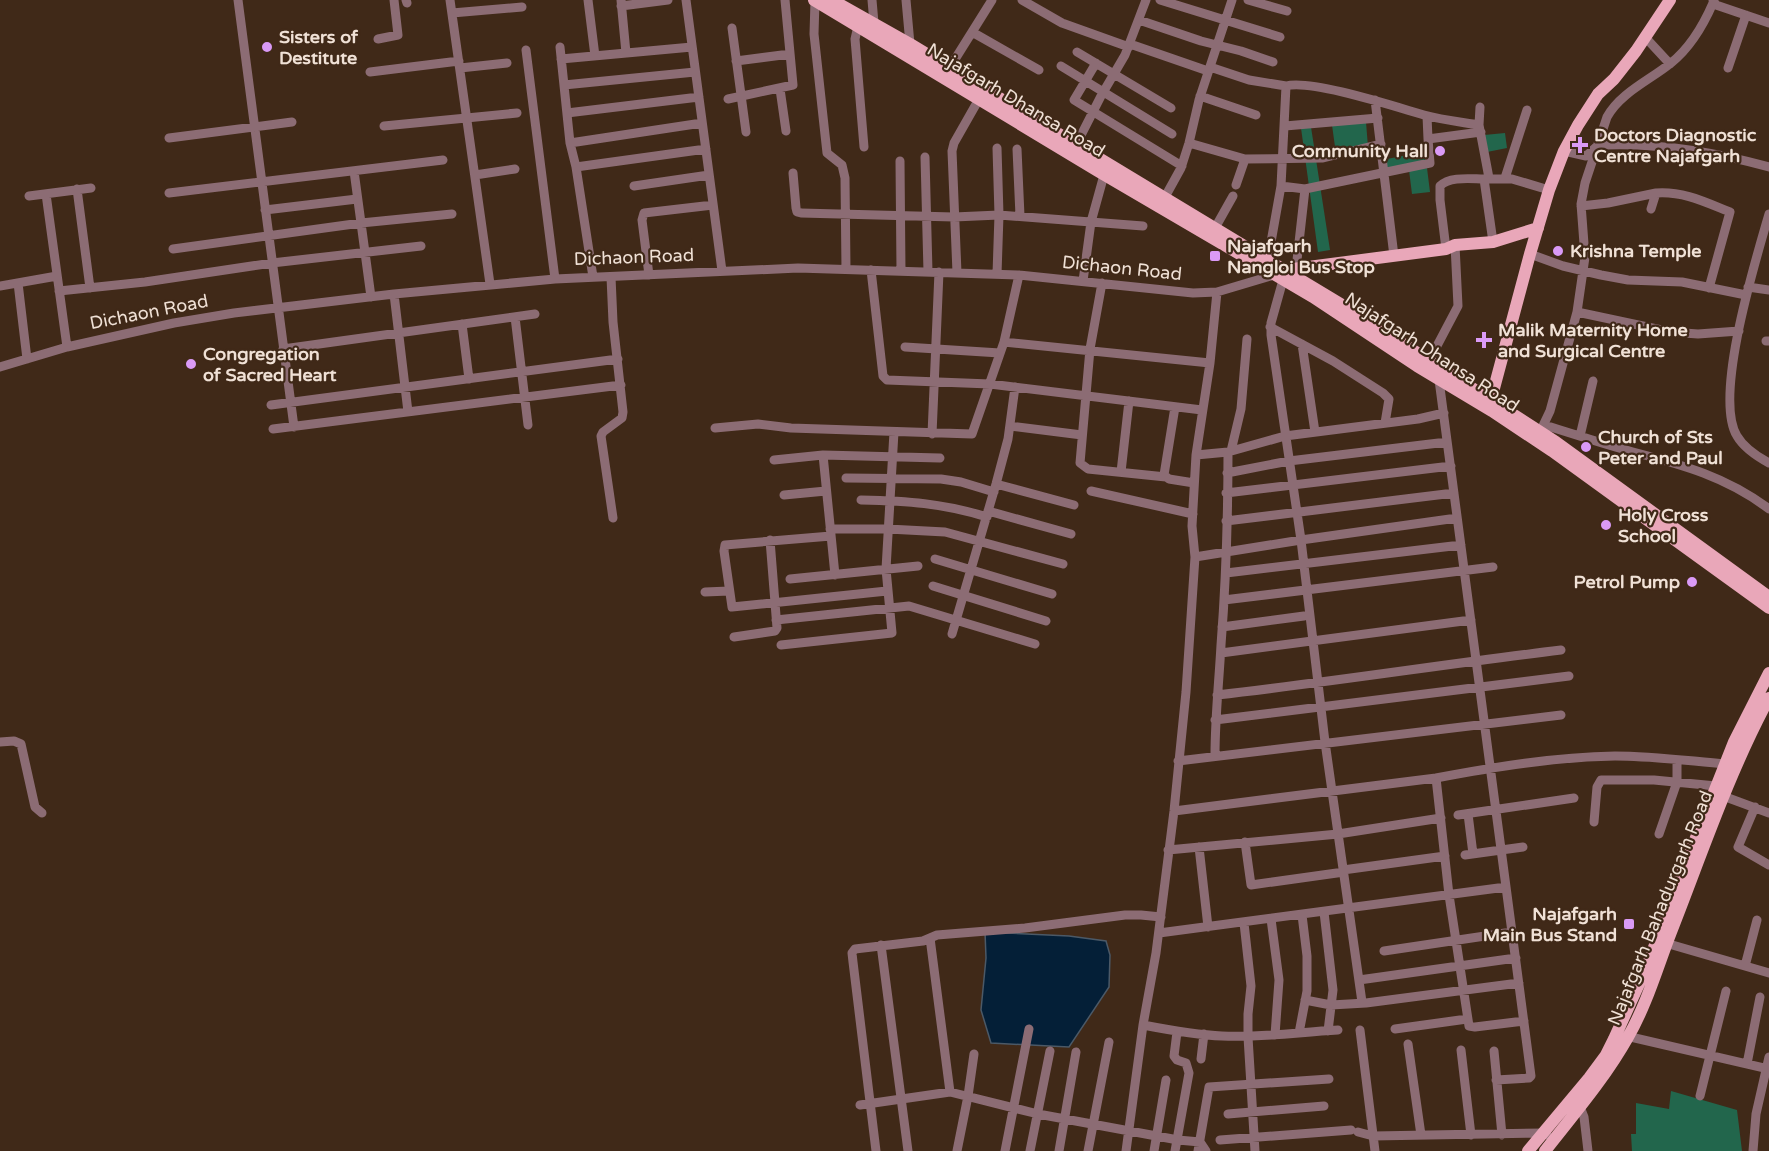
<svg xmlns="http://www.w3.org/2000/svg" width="1769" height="1151" font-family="'Varela Round',sans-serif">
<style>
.green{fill:#22664c}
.water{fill:#041f37;stroke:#4b5967;stroke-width:1.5}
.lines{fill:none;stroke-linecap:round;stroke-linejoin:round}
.minor{stroke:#8c6c74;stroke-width:9}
.major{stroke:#e9a7b9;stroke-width:12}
.poi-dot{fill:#da9af6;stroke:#402918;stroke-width:2}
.labels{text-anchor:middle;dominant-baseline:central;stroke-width:4.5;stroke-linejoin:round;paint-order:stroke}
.poi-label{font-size:18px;font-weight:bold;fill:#f0e1d6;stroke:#402918;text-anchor:start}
.street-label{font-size:18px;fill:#f0e1d6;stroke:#402918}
</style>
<rect width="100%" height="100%" fill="#402918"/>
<path class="green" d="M1366,122L1368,147L1336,154L1332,125Z
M1311,127L1330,250L1318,252L1301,128Z
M1505,133L1507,148L1487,152L1484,135Z
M1426,146L1427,161L1385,170L1382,160L1407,155L1406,149Z
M1427,168L1430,192L1412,194L1409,170Z
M1671,1091L1737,1110L1742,1151H1632L1631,1134H1636V1103L1669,1109Z"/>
<path class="water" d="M985,932L1069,936L1106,941L1110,955L1109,987L1069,1047L991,1043L981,1010L986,958Z"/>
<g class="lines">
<path class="minor" d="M238,0L294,427
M406,0L407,3
M450,0L490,284
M588,0L595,56
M621,0L626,53
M686,0L722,271
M872,0L874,23
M906,0L910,44
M1022,0L1062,23L1129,47
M1160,0L1280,37
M1248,0L1287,11
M1713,0L1716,5L1769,23
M815,1L814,34L827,153L842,165L845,178L846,269
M621,6L668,0
M452,13L522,7
M1139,20L1201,41L1241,51L1273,62
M858,26L855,39L864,147
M732,28L746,132
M972,32L1039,70
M1645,37L1670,64
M378,39L398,35L394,0
M1130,44L1208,71
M560,47L570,143L576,167L593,277
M526,50L555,279
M1077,52L1171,108
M561,59L692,47
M736,61L790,54
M1096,63L1074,100L1182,166
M1061,66L1172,134
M1210,67L1249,80L1286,86
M460,68L507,63
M1728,68L1746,15
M370,72L459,61
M947,72L992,0
M564,85L695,72
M780,89L786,131
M1200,96L1256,115
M728,99L793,85L785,0
M1375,100L1394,256
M1480,107L1479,125L1489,178
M567,113L699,97
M1427,116L1428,139L1481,132
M384,126L517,113
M1285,126L1378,118
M169,138L292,122
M570,143L702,123
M1189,143L1245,159
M997,148L999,215L997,274
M1017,149L1020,216
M1074,149L1101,96L1125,55L1146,0
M1564,151L1586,156L1596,147L1605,145C1661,143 1715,152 1769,167
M925,157L928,272
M900,161L901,271
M576,167L706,149
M354,171L371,297
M793,173L796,208L797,212L801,213L954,217L999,215L1143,226
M475,175L515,169
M1505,178L1527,110
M1236,185L1245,159L1323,158L1381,144
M634,186L709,175
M1281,186L1305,189L1430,163L1428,139
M77,189L90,288
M169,193L443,160
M46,194L67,347
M29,196L91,188
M1165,197L1181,168L1189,143L1199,100L1232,0
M1581,206L1608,203L1656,193
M1651,209L1656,193C1683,191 1705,202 1730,212L1709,288
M265,210L357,199
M1769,214C1756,259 1713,397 1737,436C1744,448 1758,457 1769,463
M1215,228L1233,196
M1493,242L1484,179H1512L1549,190
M173,249L361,223L452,214
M1446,249L1440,200V186C1450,176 1471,179 1484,179
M1530,254L1563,266L1601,275L1628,280L1682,282L1746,295
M1268,259L1281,186L1286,86C1311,79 1396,107 1424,115C1442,120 1461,122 1479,125
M1296,269L1305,189
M871,270L883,376L887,380L990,384L1202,410
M957,273L952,151L954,143L979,99
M649,275L642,220L644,213L713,205
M611,277L613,322L623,412L622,418L603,432L601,436L613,518
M1283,280L1271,323V335L1301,540L1325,742L1362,1002
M1083,281L1091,222L1104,175
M18,283L27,359
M1102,283L1090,349L1080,463L1088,469L1166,477
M0,286L57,276
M1748,287L1769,290
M59,291L145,282L272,263L421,246
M394,294L408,412
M1577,312L1671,332L1698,334L1739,331
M515,317L528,425
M462,324L469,379
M1270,327L1333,361L1383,393L1389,399L1385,423
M1766,341H1769
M1004,342L1210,363
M1302,344L1315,432
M905,347L1000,353
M283,349L535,314
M1429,361L1458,306L1455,245
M0,367L67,347L174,323L234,313L394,294L555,279L798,268L1019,275L1193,293L1217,292L1274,275
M1439,380L1531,1076L1529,1078L1496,1080
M271,405L618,359
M1175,407L1164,475L1169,479L1194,483
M1544,425C1574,434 1603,444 1633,452C1683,465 1727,477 1769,509
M1010,426L1082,435
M715,428L758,424L791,428L972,434L1004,342L1019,275
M273,429L621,385
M1540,432L1550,411L1577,312L1585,257L1581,204L1585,183L1607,117C1620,93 1650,80 1671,63C1691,47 1703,26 1713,3
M932,434L939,272
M1580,436L1593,381
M1231,451L1241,409L1247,339
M823,455L835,575
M1196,455L1228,452L1285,436L1418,419L1444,413
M774,460L823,455L940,458
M1121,472L1129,401
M1227,473L1289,461L1447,442
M846,478L941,479L961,482L994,492
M996,484L1074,505
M1091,491L1193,514
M1226,493L1451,466
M784,495L826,491
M861,500C907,501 942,503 987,517
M988,511L1071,534
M1226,521L1454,493
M830,529H888L945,532L1063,564
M831,536L725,545L724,551L732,607L887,591
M1195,557L1301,540L1457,518
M935,559L1052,594
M1226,573L1461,545
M790,579L918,566
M933,586L1046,621
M705,592L729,591
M1224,600L1493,567
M776,620L909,606L1035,644
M1222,627L1304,616
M952,634L996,484L1008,439L1015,387
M734,637L775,631L777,628L770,540
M781,645L892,633L886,569L894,432
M1221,653L1471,620
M1217,695C1332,682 1446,664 1561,650
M1215,720L1569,676
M0,742L14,741L21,744L35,807L42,813
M1215,755C1215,718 1219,682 1221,645C1226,581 1228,516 1228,452
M1178,761L1561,715
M1436,778C1494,767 1555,757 1615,756C1652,756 1689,761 1726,764
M1723,796L1769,813
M1755,807L1738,847L1769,865
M1174,811L1436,778L1449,895L1469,1026L1475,1027L1524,1021
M1468,814L1473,854
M1458,815L1574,798
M1594,822L1597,787L1601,780H1654L1716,786
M1659,834L1677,782V760
M1245,842L1251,885L1344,872
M1199,847L1208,927
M1168,850L1338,834L1441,818
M1465,855L1523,847
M1343,870L1445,856
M1324,912L1333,990L1328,1031
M1271,919L1279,980L1275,1035
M1244,923L1251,986L1248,1014V1037L1255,1151
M1159,933L1506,887
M930,938L950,1092
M1662,942L1769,973
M881,945L908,1151
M1384,951L1512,932
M1745,966L1757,920
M1359,980L1516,958
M1305,1000L1331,1005L1366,1003L1519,983
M1143,1025C1169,1030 1195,1035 1222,1036C1260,1038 1299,1032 1338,1030
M1395,1029L1467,1019
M1360,1030L1375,1151
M1299,1033L1307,991V956L1302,915
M1622,1035L1769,1069
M1408,1044L1421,1135
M1461,1050L1471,1135
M1494,1051L1502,1135
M1201,1059L1204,1034
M1747,1064L1760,997
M1700,1096L1726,991
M1579,1104L1584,1117L1588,1151
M860,1105L950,1092L1038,1114L1178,1140L1200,1142L1206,1151
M1228,1114L1324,1106
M1358,1132L1373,1136L1543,1133L1547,1135
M1220,1140L1351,1130
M876,1151L853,962L852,953L855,949L923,941L937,935L1025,928L1125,915H1141L1161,917
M957,1151L968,1096L974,1054
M1005,1151L1029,1029
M1030,1151L1050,1051
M1059,1151L1076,1052
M1088,1151L1109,1042
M1126,1151L1143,1025L1156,953L1174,811L1186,692L1195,557L1192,526L1196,455L1210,363L1217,292
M1154,1151L1166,1080
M1175,1151L1189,1073L1186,1063L1177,1060L1174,1056L1177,1032
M1198,1151L1209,1087L1329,1079
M1753,1151L1756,1114L1769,1057"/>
<path class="major" d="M814,0L1098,171L1313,297L1417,366L1492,411L1552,451L1769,608
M832,0L910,44L1352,311L1556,442L1769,597
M1285,270L1446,249L1455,245L1493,242L1538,228
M1489,407L1530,254L1549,190L1564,151L1578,125L1598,94L1614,79L1636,51L1670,0
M1528,1151L1589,1078L1606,1055L1614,1039L1648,964L1670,903L1734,742L1769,673
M1545,1151C1574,1114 1605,1078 1628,1037C1647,1004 1657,968 1671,932C1702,853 1729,772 1769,698"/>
</g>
<g class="poi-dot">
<circle cx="267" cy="47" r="6"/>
<path d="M1577 136h6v6h6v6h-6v6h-6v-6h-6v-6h6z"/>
<circle cx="1440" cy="151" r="6"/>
<circle cx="1558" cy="251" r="6"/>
<rect x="1209" y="250" width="12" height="12" rx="3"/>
<path d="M1481 331h6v6h6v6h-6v6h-6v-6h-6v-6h6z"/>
<circle cx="191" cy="364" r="6"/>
<circle cx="1586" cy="447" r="6"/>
<circle cx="1606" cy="525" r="6"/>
<circle cx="1692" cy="582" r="6"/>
<rect x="1623" y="918" width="12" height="12" rx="3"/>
</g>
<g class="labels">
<g class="poi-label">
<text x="279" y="37">Sisters of<tspan x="279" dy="21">Destitute</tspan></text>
<text x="1594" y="135">Doctors Diagnostic<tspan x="1594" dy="21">Centre Najafgarh</tspan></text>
<text x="1428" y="151" text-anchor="end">Community Hall</text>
<text x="1227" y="246">Najafgarh<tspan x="1227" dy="21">Nangloi Bus Stop</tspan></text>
<text x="1570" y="251">Krishna Temple</text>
<text x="1498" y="330">Malik Maternity Home<tspan x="1498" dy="21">and Surgical Centre</tspan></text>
<text x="203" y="354">Congregation<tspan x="203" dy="21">of Sacred Heart</tspan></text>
<text x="1598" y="437">Church of Sts<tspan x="1598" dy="21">Peter and Paul</tspan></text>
<text x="1618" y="515">Holy Cross<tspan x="1618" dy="21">School</tspan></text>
<text x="1680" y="582" text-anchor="end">Petrol Pump</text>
<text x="1617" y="914" text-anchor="end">Najafgarh<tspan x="1617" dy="21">Main Bus Stand</tspan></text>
</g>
<g class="street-label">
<text transform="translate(1016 100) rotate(31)">Najafgarh Dhansa Road</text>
<text transform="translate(634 257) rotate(-2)">Dichaon Road</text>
<text transform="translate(1122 268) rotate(6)">Dichaon Road</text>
<text transform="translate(149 312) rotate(-11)">Dichaon Road</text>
<text transform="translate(1432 352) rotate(33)">Najafgarh Dhansa Road</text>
<text transform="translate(1660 908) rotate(-68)">Najafgarh Bahadurgarh Road</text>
</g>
</g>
</svg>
